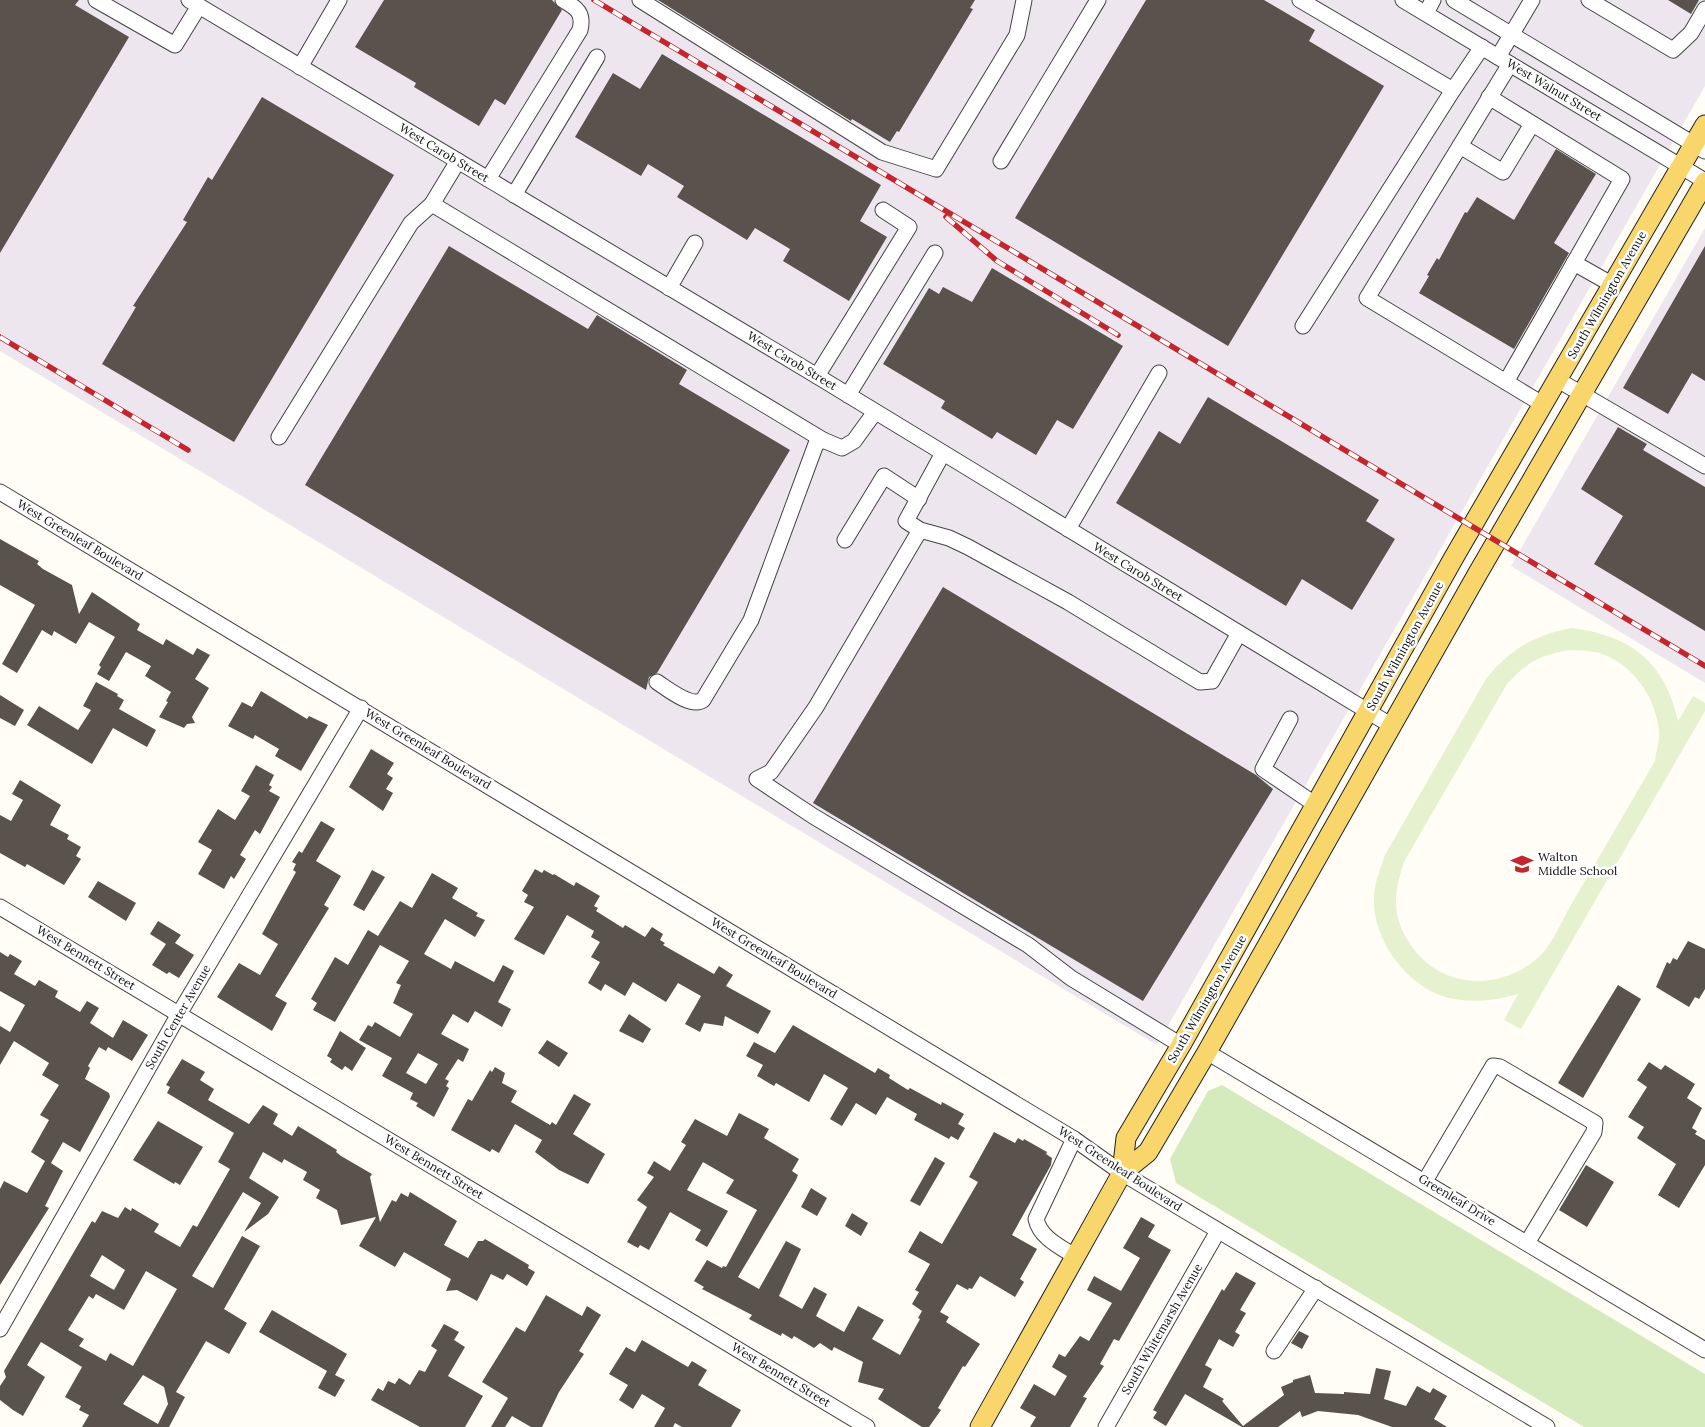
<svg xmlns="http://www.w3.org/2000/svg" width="1705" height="1427" font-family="Lora,serif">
<rect width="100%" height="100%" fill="#fffdf5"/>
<g fill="#eee6ef">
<polygon points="0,0 1705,0 1705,86 1157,1045 0,351"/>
<polygon points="1705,228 1705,683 1511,566"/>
</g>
<polygon fill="#d5ebbd" points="1222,1085 1705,1374 1705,1427 1584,1427 1176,1183 1170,1159 1208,1091"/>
<path fill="#e6f2cf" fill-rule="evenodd" d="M1571 628C1631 635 1665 662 1678 721L1693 696 1705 703V711L1521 1029 1504 1020 1518 994C1496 1000 1477 1003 1454 999 1412 992 1375 945 1374 903 1373 886 1380 870 1385 855L1486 679C1509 650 1535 635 1571 628ZM1568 650C1576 651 1586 650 1595 652 1630 660 1656 696 1659 731 1660 740 1656 752 1655 761 1627 809 1600 856 1572 903 1564 917 1552 944 1541 955 1505 989 1449 991 1416 952 1391 921 1392 895 1405 860L1507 684C1527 662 1539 656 1568 650Z"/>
<g fill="#5a524d" fill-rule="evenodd">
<polygon points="0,0 79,0 75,5 129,37 0,253"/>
<polygon points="384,0 552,0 562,10 505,105 495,99 479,126 414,87 416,83 355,47"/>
<polygon points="658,0 975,0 970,8 973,9 899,132 897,131 890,142 852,119 851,121"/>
<polygon points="1146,0 1264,0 1315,30 1309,41 1384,86 1228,346 1015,218"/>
<polygon points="1668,0 1699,0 1691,14"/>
<polygon points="662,54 881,185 860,221 887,237 849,301 783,261 790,249 755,228 747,240 677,197 684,186 648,164 641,176 575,137 613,73 640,89"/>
<polygon points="262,97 394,175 234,442 102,364 136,307 133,306 187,222 183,220 208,177 212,180"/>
<polygon points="1556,149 1596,174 1554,243 1569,253 1514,349 1419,293 1429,276 1427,275 1437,258 1439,260 1465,212 1467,213 1477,197 1514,220"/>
<polygon points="449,246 588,329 597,315 687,370 679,384 790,450 657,673 649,677 646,690 305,485"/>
<polygon points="1705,246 1705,381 1692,373 1668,414 1623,388"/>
<polygon points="992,268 1123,346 1073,429 1057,420 1036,455 997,432 992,439 941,408 945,401 883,364 929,288 939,294 943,287 972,302"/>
<polygon points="1208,397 1379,500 1366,521 1395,539 1352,610 1302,579 1286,606 1116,503 1159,431 1180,444"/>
<polygon points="1618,427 1647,444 1643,450 1705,487 1705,631 1594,564 1623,516 1581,489"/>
<polygon points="0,539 39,561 37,564 43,569 72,585 79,614 92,592 140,624 137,630 163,645 166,639 193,655 197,648 210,655 195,679 209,688 192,717 195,723 187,724 184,728 159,717 168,702 166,701 171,692 145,676 151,666 126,652 109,681 97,674 101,667 99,665 115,637 89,622 76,644 54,631 52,636 42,630 17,673 2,664 35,605 0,585"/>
<polygon points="943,587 1256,775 1273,789 1143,1001 813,803"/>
<polygon points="96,682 118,694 117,696 124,700 119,709 156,730 147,747 113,728 92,764 27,725 39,706 78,730 91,710 83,706"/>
<polygon points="261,691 307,719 309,716 328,725 301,771 275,756 279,749 255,735 253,739 228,726 242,702 252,707"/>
<polygon points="0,695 24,710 15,726 0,718"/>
<polygon points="371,749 394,763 387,774 393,778 386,789 393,793 383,811 349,787"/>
<polygon points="256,765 274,775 269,785 272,787 269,791 280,797 260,834 255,830 240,855 246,859 234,879 231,876 224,889 198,874 212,850 198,842 218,809 235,820 250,796 241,791"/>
<polygon points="20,780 61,805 50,825 69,835 67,839 81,847 76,856 81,859 64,885 27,864 25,867 0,853 0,815 11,821 23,800 12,794"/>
<polygon points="321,821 335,829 316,861 341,876 324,905 329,908 275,996 287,1003 272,1031 217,997 239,963 260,975 278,944 262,934 296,872 293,870 296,864 292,862 299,851 302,853"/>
<polygon points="535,869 542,873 544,870 553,875 554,874 574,886 576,882 600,896 594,906 598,908 596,911 623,928 625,925 645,937 652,927 663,934 660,940 665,943 663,945 714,974 719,966 733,975 726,986 771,1011 758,1034 725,1016 723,1026 704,1023 700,1032 685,1024 701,996 678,983 666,1002 633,982 625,996 605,984 601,991 588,983 600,962 591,957 600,942 591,937 594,931 567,915 544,955 514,939 534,907 524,902 528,895 522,891"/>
<polygon points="372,870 385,877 364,911 353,905"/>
<path d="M432 873 458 888 452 898 478 913 476 916 485 920 475 937 445 919 424 954 451 969 455 961 494 982 503 965 514 971 498 1002 511 1009 502 1027 475 1011 468 1023 453 1014 441 1034 469 1049 463 1062 458 1059 445 1079 449 1081 446 1086 449 1088 434 1117 416 1106 418 1103 410 1099 413 1093 382 1076 392 1058 359 1040 368 1025 372 1027 375 1022 400 1037 413 1014 393 1003 401 985 396 983 409 961 380 945 335 1022 313 1010 317 1003 311 999 335 957 348 965 368 930 378 936 400 901 412 908ZM418 1053 438 1064 426 1084 406 1073Z"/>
<polygon points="98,881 136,903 126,921 88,897"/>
<polygon points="158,921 181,935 175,943 194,955 179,978 169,972 167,974 152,965 166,944 150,934"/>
<polygon points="1688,941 1705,949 1705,989 1699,999 1695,997 1689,1007 1656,987 1667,962 1670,964 1673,958 1677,960"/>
<polygon points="0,952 8,957 10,954 22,961 14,974 35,986 39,980 58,991 55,997 80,1012 87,1001 99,1008 90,1023 113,1038 123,1020 148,1035 132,1061 108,1047 106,1051 99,1047 88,1066 90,1068 85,1079 109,1093 110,1097 80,1152 63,1142 51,1163 63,1171 45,1206 49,1208 0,1285 0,1189 4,1181 27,1193 45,1161 31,1152 49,1120 40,1115 59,1085 42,1075 49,1063 14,1041 0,1065 0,1026 10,1032 25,1005 0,991"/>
<polygon points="1618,985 1641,999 1583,1098 1558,1083"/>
<polygon points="629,1014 651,1029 643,1043 619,1031"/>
<polygon points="793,1025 875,1073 878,1068 890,1075 889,1078 908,1090 910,1088 941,1105 942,1102 964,1114 958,1124 965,1128 958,1140 951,1136 949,1139 914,1120 917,1114 887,1097 876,1115 856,1103 842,1126 830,1119 848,1088 824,1074 809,1102 776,1083 774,1086 757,1076 763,1065 746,1056 754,1042 775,1053"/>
<polygon points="340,1031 366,1048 352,1071 345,1066 342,1070 330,1062 332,1059 327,1056"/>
<polygon points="547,1040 568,1053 559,1067 538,1053"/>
<path d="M182 1059 205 1072 200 1080 214 1089 208 1100 249 1124 263 1105 278 1114 273 1124 292 1136 298 1126 337 1150 336 1152 341 1156 372 1174 370 1177 380 1222 392 1200 396 1202 401 1193 408 1197 410 1192 457 1221 444 1245 468 1258 478 1241H483L485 1239 529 1265 528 1268 535 1272 527 1286 507 1274 503 1280 491 1274 477 1301 457 1290 446 1291 451 1279 404 1252 395 1267 359 1246 376 1217 341 1225 337 1210 316 1198 320 1190 303 1180 307 1172 284 1159 282 1163 263 1152 249 1178 279 1197 268 1214 244 1232 261 1203 243 1192 192 1276 213 1288 242 1236 260 1246 224 1309 247 1323 229 1354 206 1341 176 1392 185 1397 169 1427H82L89 1415 79 1410 81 1406 65 1397 82 1367 41 1342 27 1365 45 1377 23 1416 13 1410 0 1400V1386L6 1377 4 1371 92 1221 95 1223 102 1211 118 1218 125 1207 131 1211 132 1208 159 1224 154 1232 180 1247 193 1225 197 1227 230 1169 218 1162 234 1133 167 1093 170 1087 166 1085ZM102 1255 125 1270 114 1290 90 1276ZM146 1271 177 1289 133 1366 110 1353 106 1361 79 1346 84 1339 68 1330 89 1296 93 1299 96 1294 124 1310ZM143 1375 164 1387 168 1404 158 1424 123 1404Z"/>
<polygon points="1649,1062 1661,1070 1665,1065 1695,1084 1687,1098 1702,1108 1692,1128 1697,1131 1695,1134 1705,1140 1705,1165 1679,1208 1658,1195 1676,1164 1637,1138 1644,1127 1628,1117 1647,1087 1637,1080"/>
<polygon points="495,1067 505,1073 502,1083 517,1091 511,1102 550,1125 552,1122 556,1125 574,1094 591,1104 573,1134 605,1154 588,1184 559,1170 535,1152 542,1140 515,1124 499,1153 492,1149 490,1152 451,1130 468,1099 472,1101 490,1070 492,1072"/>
<polygon points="739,1113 769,1129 764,1138 799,1159 792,1171 798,1175 796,1180 738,1277 759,1289 786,1241 801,1249 779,1296 802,1309 814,1287 827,1294 816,1316 844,1332 858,1306 884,1320 872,1339 900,1355 920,1319 918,1318 922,1311 912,1304 919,1292 915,1290 930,1264 908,1252 920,1231 942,1244 978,1182 969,1177 994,1132 1015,1143 1018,1138 1023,1141 1024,1139 1047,1152 1046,1154 1052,1158 1051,1165 1012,1235 1037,1249 1020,1279 1024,1282 1015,1297 980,1276 972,1289 969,1288 968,1290 957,1284 940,1312 949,1317 946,1322 980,1344 965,1367 963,1366 938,1408 941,1410 929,1427 922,1427 878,1399 884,1389 858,1382 863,1362 834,1347 832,1351 820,1343 814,1348 794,1336 792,1339 782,1333 781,1336 749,1319 752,1315 702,1289 704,1287 694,1281 707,1260 722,1268 723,1266 726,1267 757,1210 726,1193 734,1180 703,1162 687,1190 728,1211 707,1247 695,1240 701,1230 670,1212 649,1250 640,1245 638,1248 627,1242 647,1207 637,1200 654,1177 647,1173 654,1161 670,1171 686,1145 681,1142 695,1119 727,1136"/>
<polygon points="158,1121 203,1147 180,1185 175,1182 174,1184 133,1160"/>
<polygon points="935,1157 945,1163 920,1206 910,1201"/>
<polygon points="1586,1165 1614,1182 1587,1227 1559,1210"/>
<polygon points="811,1188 827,1198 817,1216 801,1207"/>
<polygon points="852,1213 868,1223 861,1236 845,1226"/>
<polygon points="1141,1217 1155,1225 1148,1237 1171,1250 1119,1341 1114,1339 1100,1364 1104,1366 1083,1397 1087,1398 1070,1427 1030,1427 1036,1417 1020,1408 1034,1384 1055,1396 1067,1376 1052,1367 1059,1354 1065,1357 1080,1336 1089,1341 1112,1303 1087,1290 1094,1276 1121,1291 1140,1258 1123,1248"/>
<polygon points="1236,1272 1256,1283 1240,1310 1246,1313 1235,1332 1240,1335 1233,1347 1219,1339 1205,1365 1212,1369 1203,1387 1224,1399 1222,1401 1243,1426 1284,1395 1281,1387 1293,1382 1293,1380 1310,1375 1315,1393 1344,1394 1344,1392 1370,1394 1376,1368 1391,1371 1384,1399 1406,1406 1417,1386 1430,1393 1433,1388 1447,1396 1434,1419 1447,1427 1392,1427 1358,1415 1318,1411 1302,1417 1300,1411 1278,1427 1242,1427 1185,1394 1166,1426 1153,1418 1157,1412 1153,1410 1170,1380 1222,1289 1224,1291"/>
<polygon points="546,1295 582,1316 587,1306 601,1315 579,1351 584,1354 559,1392 542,1427 531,1427 512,1416 505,1427 491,1427 508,1398 482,1382 516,1327 525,1332"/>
<polygon points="272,1310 347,1354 335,1375 345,1380 335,1397 318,1388 327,1371 259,1332"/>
<polygon points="444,1324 459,1332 454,1340 465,1347 448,1376 483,1396 465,1427 420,1427 371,1400 378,1388 383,1391 388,1381 395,1384 399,1378 410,1385 419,1370 425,1372 437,1350 431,1346"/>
<polygon points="1299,1331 1309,1336 1302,1349 1291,1343"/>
<polygon points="642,1340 688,1367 692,1361 707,1370 698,1385 741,1410 731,1427 682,1427 675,1423 673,1427 654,1427 665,1408 642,1394 633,1409 619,1400 628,1385 609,1374 626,1347 635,1352"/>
</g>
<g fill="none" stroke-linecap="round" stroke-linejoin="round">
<g stroke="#444" stroke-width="17">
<g id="minor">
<polyline points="96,0 175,45 199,6"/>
<polyline points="189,0 817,376 1392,726"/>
<polyline points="640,0 882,152 936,169 1017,35 1024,0"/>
<polyline points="1300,0 1453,90 1482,47"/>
<polyline points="1403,0 1705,181"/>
<polyline points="1454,0 1705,151"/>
<polyline points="1589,0 1673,50 1691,33 1705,9"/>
<polyline points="1426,13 1433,0"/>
<polyline points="1498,57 1532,0"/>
<polyline points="1510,64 1367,298 1544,405"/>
<polyline points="300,67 339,0"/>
<polyline points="1489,97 1622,179 1506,382"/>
<polyline points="1460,146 1503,172 1532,124"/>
<polyline points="458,161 432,204 823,440"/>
<polyline points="1001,161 1098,0"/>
<path d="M488 179 580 30C584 13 577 8 563 0"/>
<polyline points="514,195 597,57"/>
<polyline points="1574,263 1613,285"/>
<polyline points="669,288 695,243"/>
<polyline points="1303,326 1453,90"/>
<polyline points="817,376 909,227 883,210"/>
<polyline points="1558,380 1705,466"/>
<polyline points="848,395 935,253"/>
<polyline points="279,437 411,223 432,204"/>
<polyline points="943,453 906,521 920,530 949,538 968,547 1068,602 1200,682 1212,681 1239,633"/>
<polyline points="0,492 1074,1139 1122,1173 1547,1427"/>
<polyline points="1068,529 1159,373"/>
<polyline points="920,530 816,707 771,772 757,779 813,816 1028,945 1071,978 1181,1045"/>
<polyline points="845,540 884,476 919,499"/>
<path d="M657 682C668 689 691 708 703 700L751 620 816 444 823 440 842 448 854 441 875 412"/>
<polyline points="1290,719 1263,769 1316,805"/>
<polyline points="0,907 867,1427"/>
<polyline points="1207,1052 1705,1350"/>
<path d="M1074 1139 1036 1219C1040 1238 1061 1247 1076 1257"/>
<polyline points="1425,1181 1493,1066 1500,1067 1595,1123 1594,1132 1527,1243"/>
<polyline points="0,1329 179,1014 361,708"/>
<polyline points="1274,1351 1316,1288"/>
<polyline points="1106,1427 1218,1231"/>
</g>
</g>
<g stroke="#222" stroke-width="21">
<g id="major">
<polyline points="1122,1173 1126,1138 1181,1045 1453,559 1705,125"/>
<polyline points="980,1427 1122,1173 1148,1152 1207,1052 1478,573 1705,182"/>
</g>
</g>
<use href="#minor" stroke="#fff" stroke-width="15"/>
<use href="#major" stroke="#f9d66b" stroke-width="19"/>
<g stroke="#c4262e" stroke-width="5.5">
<g id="rail">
<polyline points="594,0 1705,666"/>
<polyline points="946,217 997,261 1118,335"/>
<polyline points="0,337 188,450"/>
</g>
</g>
<use href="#rail" stroke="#fff" stroke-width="4" stroke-dasharray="11" stroke-linecap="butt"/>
</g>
<defs>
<g id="school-bare" transform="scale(1.725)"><path d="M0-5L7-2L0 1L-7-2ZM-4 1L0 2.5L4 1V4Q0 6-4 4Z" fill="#c4262e" stroke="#fff" stroke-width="2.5" paint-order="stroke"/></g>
</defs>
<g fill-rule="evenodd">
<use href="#school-bare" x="1522" y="864"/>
</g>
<g text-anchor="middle" stroke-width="5" stroke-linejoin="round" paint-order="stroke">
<g font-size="12" fill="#111" stroke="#fff">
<text transform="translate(1554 90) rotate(31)" y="4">West Walnut Street</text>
<text transform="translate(444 153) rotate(31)" y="4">West Carob Street</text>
<text transform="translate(1607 295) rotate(-60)" y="4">South Wilmington Avenue</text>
<text transform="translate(792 361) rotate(31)" y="4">West Carob Street</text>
<text transform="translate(80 540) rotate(31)" y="4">West Greenleaf Boulevard</text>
<text transform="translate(1138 572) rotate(31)" y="4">West Carob Street</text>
<text transform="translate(1405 646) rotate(-61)" y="4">South Wilmington Avenue</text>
<text transform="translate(428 749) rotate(31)" y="4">West Greenleaf Boulevard</text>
<text transform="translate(86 958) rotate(31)" y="4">West Bennett Street</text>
<text transform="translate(774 958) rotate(31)" y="4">West Greenleaf Boulevard</text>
<text transform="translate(1207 999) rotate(-60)" y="4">South Wilmington Avenue</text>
<text transform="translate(178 1017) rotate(-60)" y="4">South Center Avenue</text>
<text transform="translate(434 1167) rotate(31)" y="4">West Bennett Street</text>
<text transform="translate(1120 1169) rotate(33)" y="4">West Greenleaf Boulevard</text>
<text transform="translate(1457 1200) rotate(31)" y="4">Greenleaf Drive</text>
<text transform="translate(1162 1329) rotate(-60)" y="4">South Whitemarsh Avenue</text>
<text transform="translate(781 1375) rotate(31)" y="4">West Bennett Street</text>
</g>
<g font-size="12" fill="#111" stroke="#fff" text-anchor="start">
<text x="1538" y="861">Walton<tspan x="1538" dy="14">Middle School</tspan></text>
</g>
</g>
</svg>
